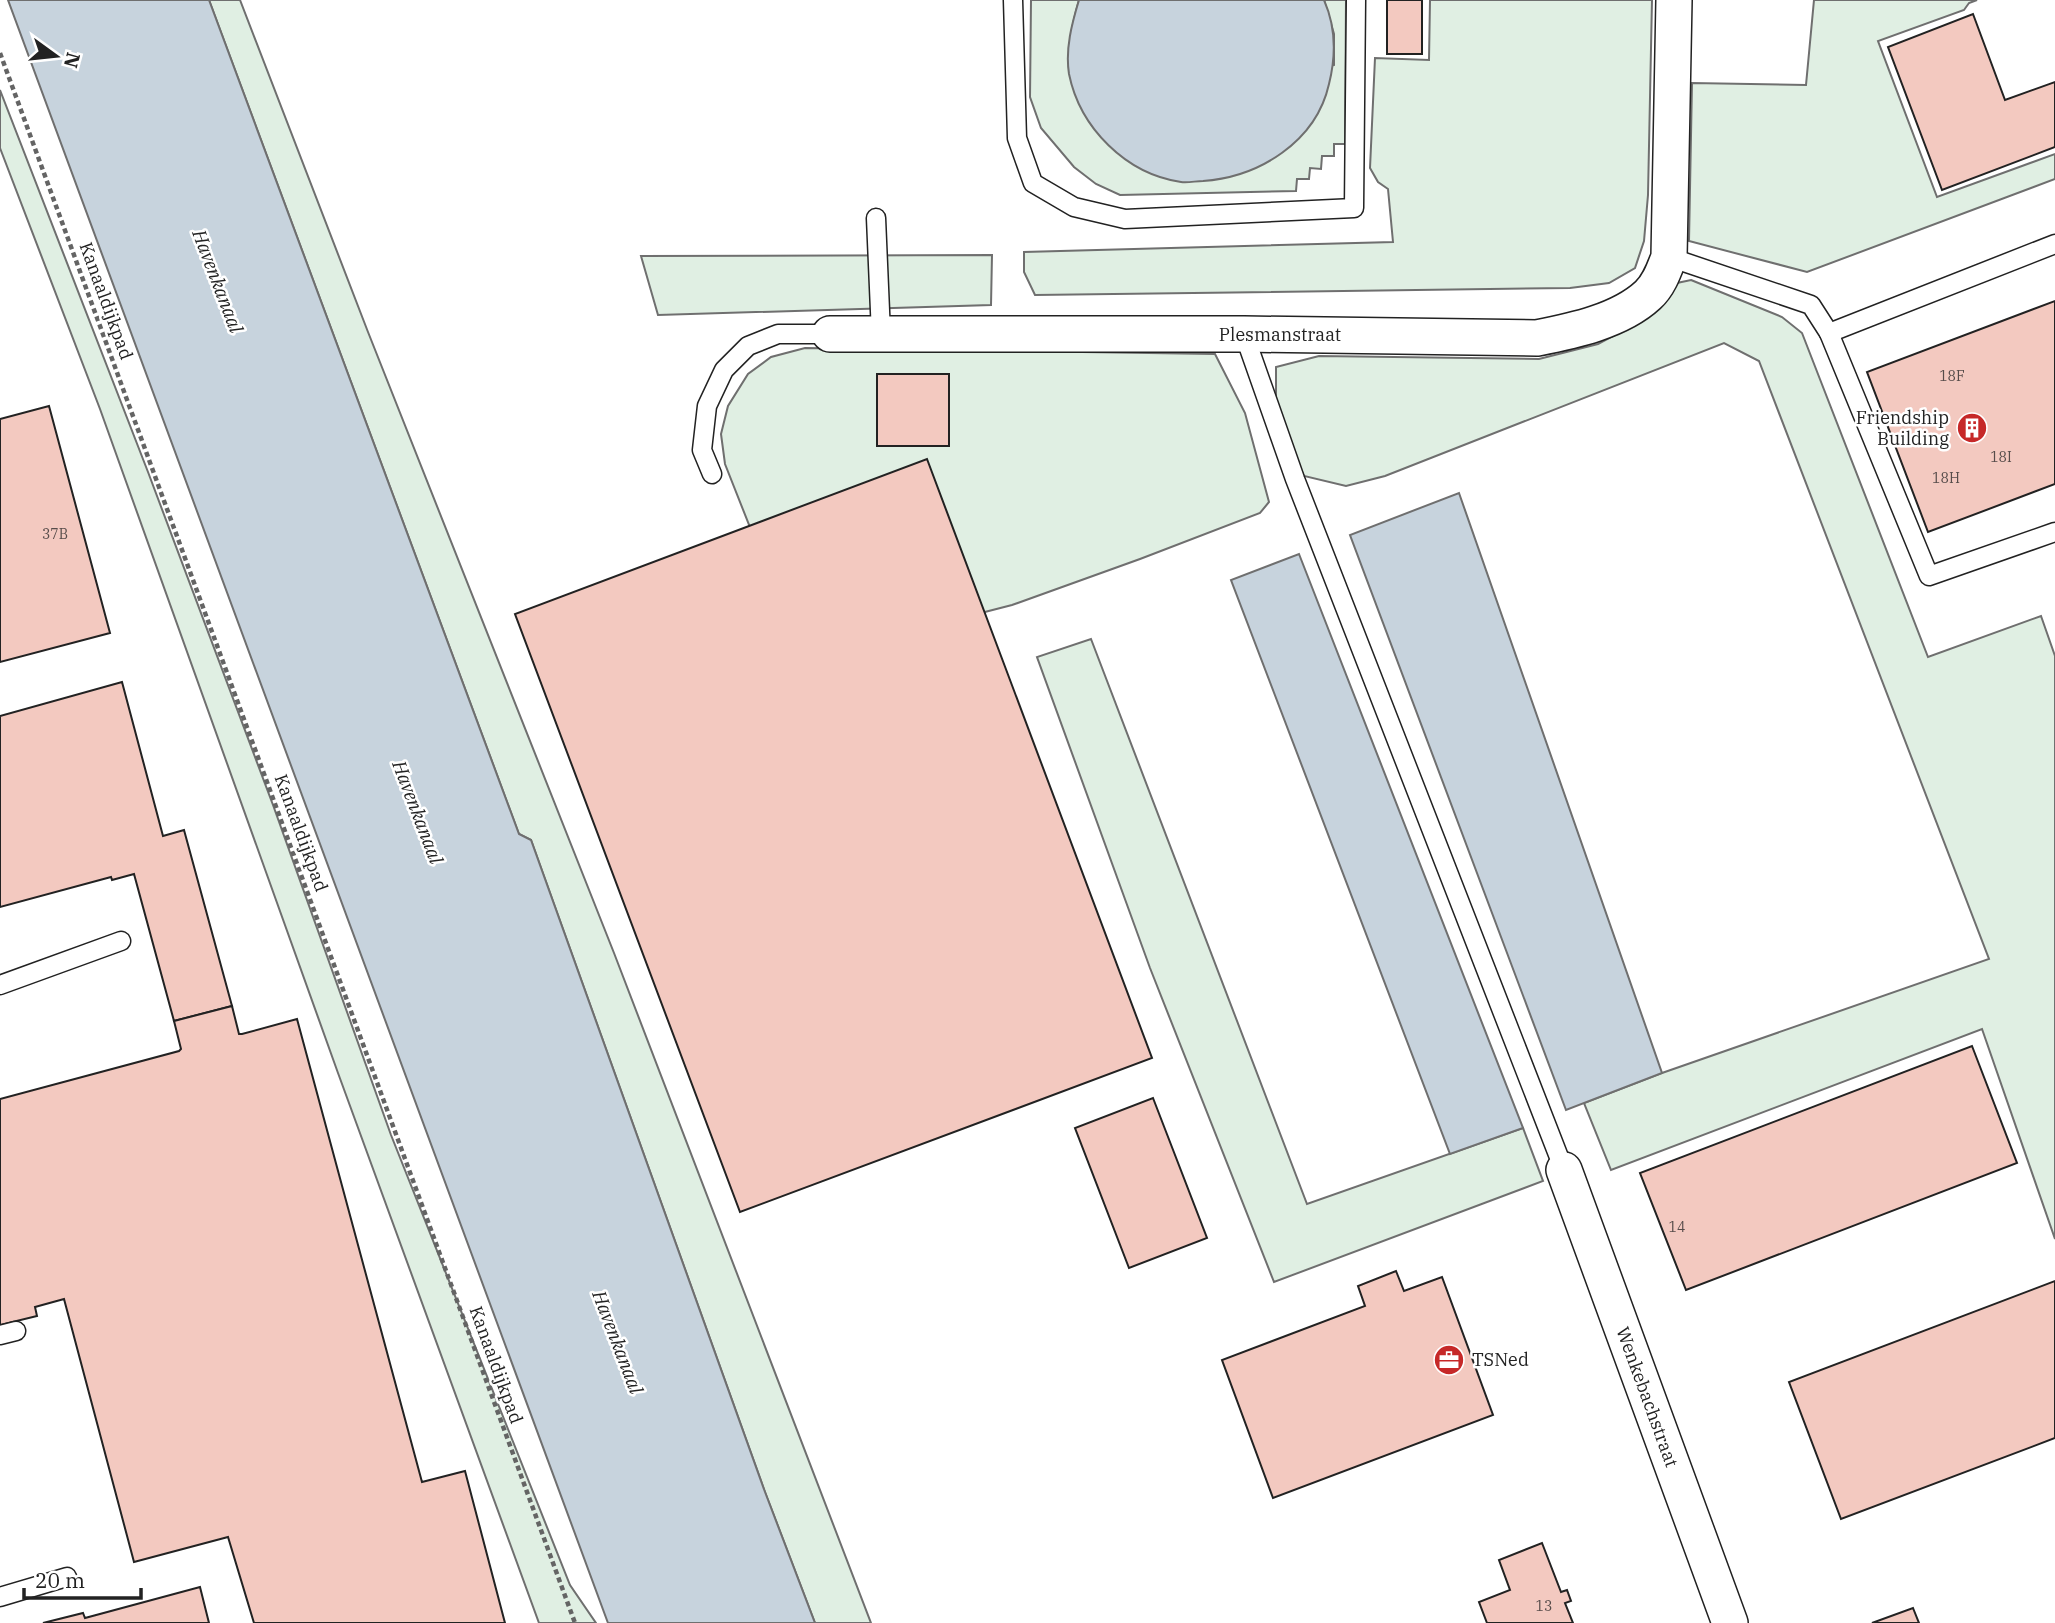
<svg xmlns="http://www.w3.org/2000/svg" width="2055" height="1623" font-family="'IBM Plex Serif',serif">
<rect width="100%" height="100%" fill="#fff"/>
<g fill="#e0efe3" stroke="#6f6f6f" stroke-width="2">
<polygon points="209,0 240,0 368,332 614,953 871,1623 815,1623 765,1492 531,840 519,834"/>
<path d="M1031 0H1079C1064 52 1063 81 1093 127L1334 65V34L1324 0H1346L1345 144H1334V156H1322L1321 169 1310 168 1309 179H1297L1296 191 1120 195 1096 184 1074 167 1041 128 1030 97Z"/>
<polygon points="1430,0 1652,0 1648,195 1644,241 1635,268 1609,283 1570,288 1035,295 1024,272 1024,252 1393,242 1388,189 1378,182 1370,168 1375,58 1429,60"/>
<polygon points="1814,0 1977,0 1969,3 1964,10 1878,41 1937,197 2055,154 2055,179 1807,272 1689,241 1692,83 1806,85"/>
<polygon points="0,90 148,472 273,805 391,1135 570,1585 596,1623 539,1623 338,1073 100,409 0,148"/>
<polygon points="992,255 991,305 658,315 641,256"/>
<polygon points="1691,280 1782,317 1802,333 1928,657 2041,616 2055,656 2055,1239 1982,1029 1611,1170 1584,1103 1662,1073 1989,959 1759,361 1724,343 1385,476 1346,486 1304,476 1294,458 1276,400 1276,367 1319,356 1539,359 1598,344 1630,327 1677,283"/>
<polygon points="805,348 1215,354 1245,413 1269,502 1260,513 1140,559 1012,605 802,659 725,464 721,434 728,406 748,374 771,357"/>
<polygon points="1091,639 1307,1204 1523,1128 1543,1181 1274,1282 1150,968 1037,657"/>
</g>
<g fill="#c7d3dd" stroke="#6f6f6f" stroke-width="2">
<polygon points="8,0 209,0 519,834 531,840 765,1492 815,1623 608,1623"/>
<path d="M1079 0H1324C1336 27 1336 56 1329 84 1316 142 1259 177 1203 181 1196 181 1188 183 1181 182 1126 174 1080 128 1069 74 1065 49 1072 23 1079 0Z"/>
<polygon points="1459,493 1662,1073 1566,1110 1350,535"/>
<polygon points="1299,554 1523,1128 1450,1154 1231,580"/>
</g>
<g fill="#f3c9c0" stroke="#222" stroke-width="2">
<rect x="1387" y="0" width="35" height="54"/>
<polygon points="1973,14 2005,100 2055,82 2055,147 1942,190 1888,47"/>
<polygon points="2055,301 2055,484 1928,532 1867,372"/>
<rect x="877" y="374" width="72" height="72"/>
<polygon points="49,406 110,633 0,662 0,419"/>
<polygon points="927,459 1152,1058 740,1212 515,614"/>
<polygon points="122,682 163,836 184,830 232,1006 174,1021 134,874 112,880 111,877 0,907 0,716"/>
<polygon points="232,1006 239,1034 242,1034 297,1019 422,1482 465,1471 505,1623 254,1623 228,1537 134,1562 64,1299 35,1307 37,1316 0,1325 0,1099 179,1051 181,1049 174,1021"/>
<polygon points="1972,1046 2017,1163 1686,1290 1640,1173"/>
<polygon points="1153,1098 1207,1238 1129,1268 1075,1128"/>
<polygon points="1396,1271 1404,1291 1442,1277 1493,1415 1273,1498 1222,1360 1365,1306 1358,1286"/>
<polygon points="2055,1281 2055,1438 1841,1519 1789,1382"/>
<polygon points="1542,1543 1561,1592 1567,1590 1571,1601 1565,1603 1573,1623 1487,1623 1479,1602 1510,1590 1499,1560"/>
<polygon points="200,1587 209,1623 43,1623 83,1613 85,1618"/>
<polygon points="1913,1608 1919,1623 1872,1623"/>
</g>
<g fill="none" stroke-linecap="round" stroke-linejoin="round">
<g stroke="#222" stroke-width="21">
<g id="lane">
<polyline points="1013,0 1017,138 1033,183 1074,207 1125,219 1354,208 1356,0"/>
<polyline points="876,218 881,334"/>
<polyline points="2055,244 1829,333 1929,576 2055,532"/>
<polyline points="1669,257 1811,305 1829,333"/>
<polyline points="1244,334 1295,479 1564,1170"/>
<polyline points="712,474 702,450 707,406 724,370 748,346 778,334 830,334"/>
<polyline points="0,985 121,941"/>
<polyline points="0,1335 16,1331"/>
<polyline points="0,1597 67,1577"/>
</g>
</g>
<g stroke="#222" stroke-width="38">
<g id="street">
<path d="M830 334H1244L1537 338C1573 331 1620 321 1648 295 1659 285 1664 270 1669 257L1674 0"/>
<polyline points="1564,1170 1730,1623"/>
</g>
</g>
<polyline stroke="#646464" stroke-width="4.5" stroke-dasharray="5 3.5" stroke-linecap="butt" points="0,53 575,1623"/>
<use href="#lane" stroke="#fff" stroke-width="18"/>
<use href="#street" stroke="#fff" stroke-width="35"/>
</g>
<defs>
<g id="building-disc" transform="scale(1.575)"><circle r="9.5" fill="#c62828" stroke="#fff"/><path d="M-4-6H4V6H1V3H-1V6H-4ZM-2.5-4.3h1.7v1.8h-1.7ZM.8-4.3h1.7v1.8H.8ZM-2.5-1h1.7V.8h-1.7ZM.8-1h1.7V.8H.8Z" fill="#fff"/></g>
<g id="office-disc" transform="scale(1.575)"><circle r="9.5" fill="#c62828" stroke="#fff"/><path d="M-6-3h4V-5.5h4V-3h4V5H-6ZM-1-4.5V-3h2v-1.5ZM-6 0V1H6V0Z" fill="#fff"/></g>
</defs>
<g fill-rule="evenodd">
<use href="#building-disc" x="1972" y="428"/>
<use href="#office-disc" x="1449" y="1360"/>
</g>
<g text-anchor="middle" stroke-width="5" stroke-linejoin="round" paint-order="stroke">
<g font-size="14" fill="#564c4a">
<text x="1952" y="381">18F</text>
<text x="2001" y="462">18I</text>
<text x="1946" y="483">18H</text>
<text x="55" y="539">37B</text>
<text x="1677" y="1232">14</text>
<text x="1544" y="1611">13</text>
</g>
<g font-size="18" fill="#222" stroke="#fff">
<text transform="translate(106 301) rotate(70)" y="6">Kanaaldijkpad</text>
<text x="1280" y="341">Plesmanstraat</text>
<text transform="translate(301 833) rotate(70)" y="6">Kanaaldijkpad</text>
<text transform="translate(496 1365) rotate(70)" y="6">Kanaaldijkpad</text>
<text transform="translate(1647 1397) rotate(70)" y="6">Wenkebachstraat</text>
</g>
<g font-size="18" fill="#222" stroke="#fff" text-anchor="end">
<text x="1949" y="424">Friendship<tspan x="1949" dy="21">Building</tspan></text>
<text x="1472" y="1366" text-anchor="start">TSNed</text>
</g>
<g font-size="19" font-style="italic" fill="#222" stroke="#fff">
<text transform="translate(218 281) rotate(69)" y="7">Havenkanaal</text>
<text transform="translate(418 812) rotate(69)" y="7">Havenkanaal</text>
<text transform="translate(618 1342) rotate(69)" y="7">Havenkanaal</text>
</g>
</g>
<g transform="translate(56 56) rotate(105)" stroke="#ffffff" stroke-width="5" paint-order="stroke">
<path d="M0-5L12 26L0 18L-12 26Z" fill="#222222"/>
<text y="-10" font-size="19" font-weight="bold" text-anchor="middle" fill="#222222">N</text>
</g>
<path d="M24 1588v10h117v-10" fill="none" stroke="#222222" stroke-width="3.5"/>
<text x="35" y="1588" font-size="21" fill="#222222" stroke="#ffffff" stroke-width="5" paint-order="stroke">20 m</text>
</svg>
